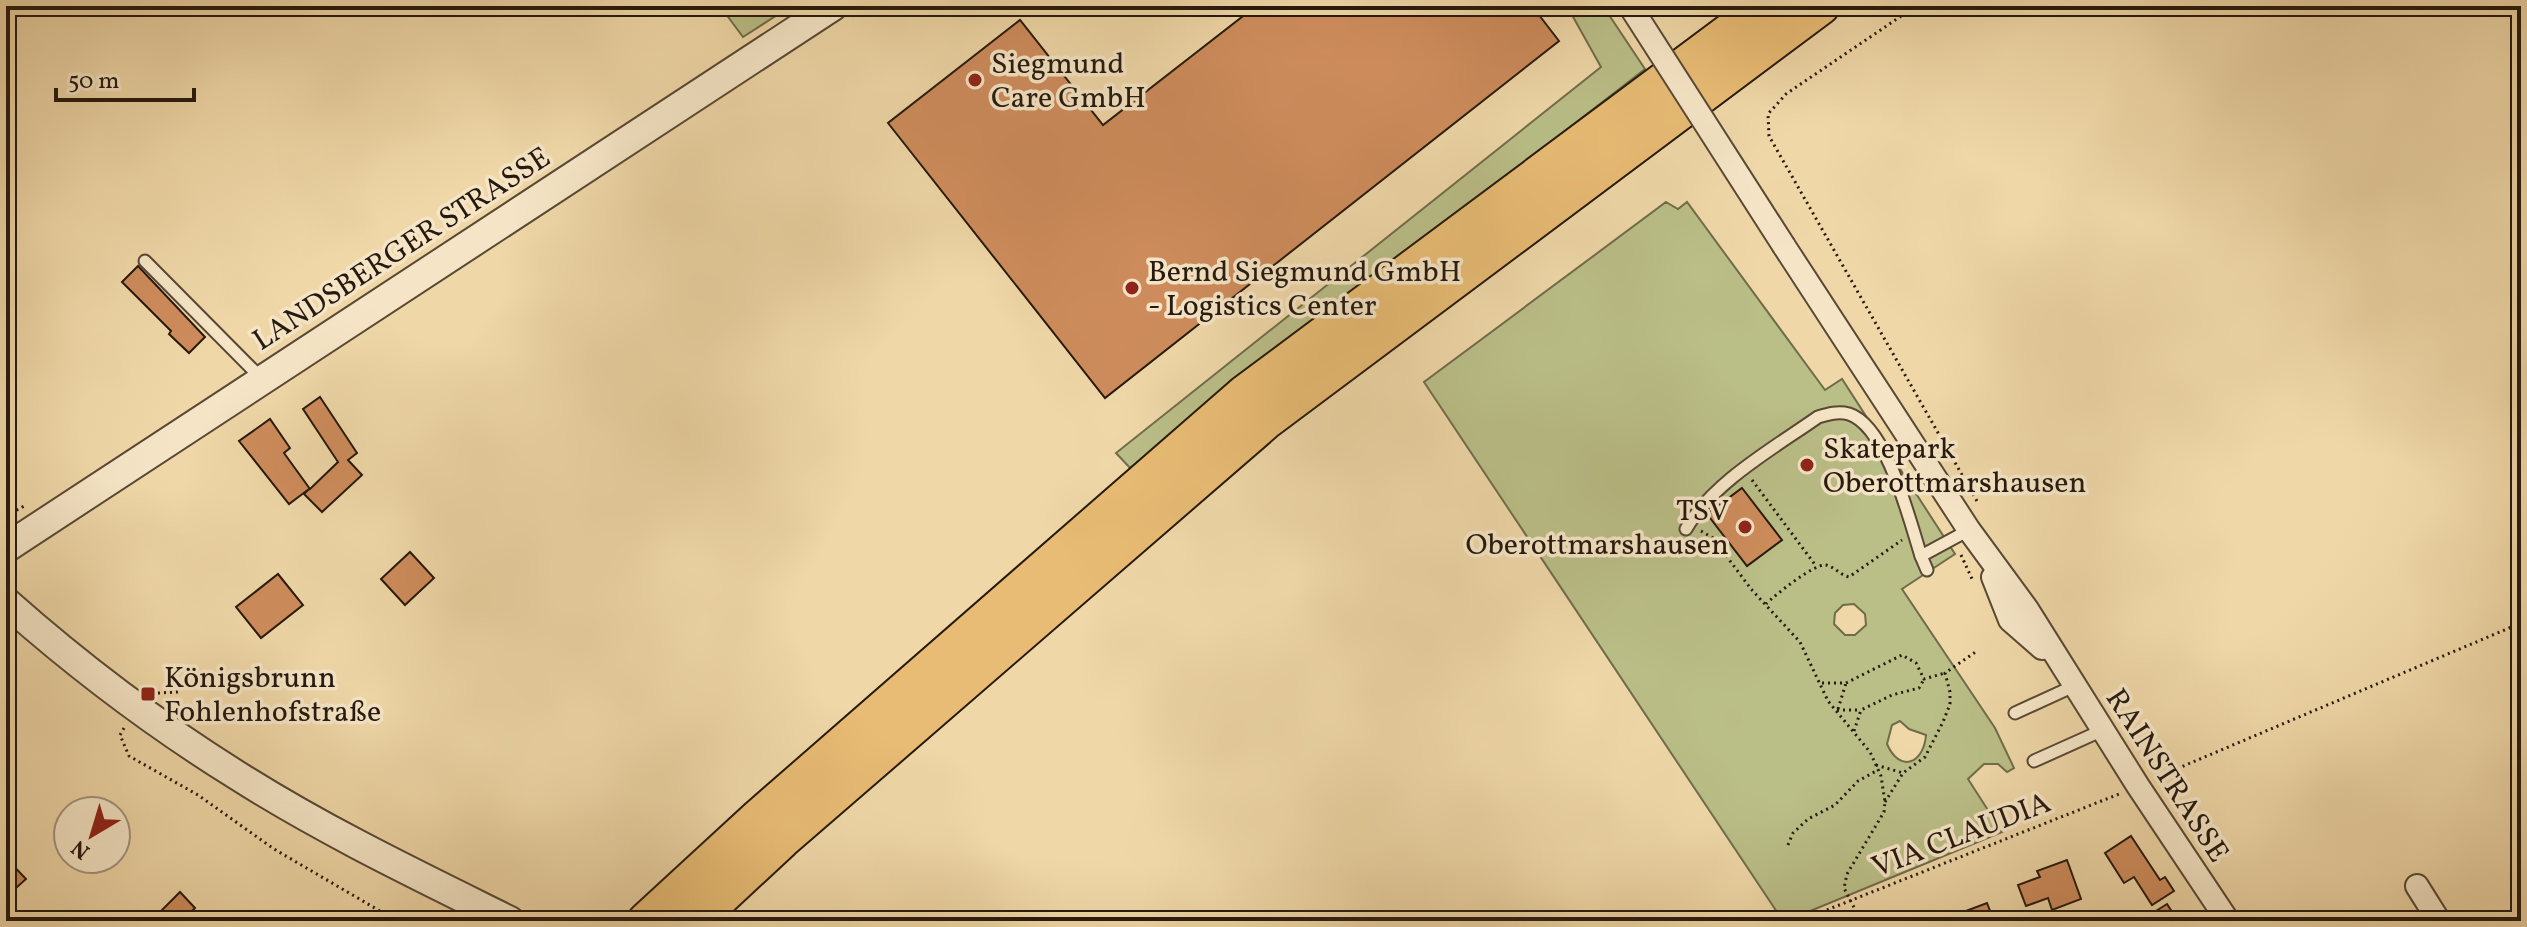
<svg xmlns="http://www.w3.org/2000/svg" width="2527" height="927" font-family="Vollkorn,serif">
<rect width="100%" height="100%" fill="#efd7a7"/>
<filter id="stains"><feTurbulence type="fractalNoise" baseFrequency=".0025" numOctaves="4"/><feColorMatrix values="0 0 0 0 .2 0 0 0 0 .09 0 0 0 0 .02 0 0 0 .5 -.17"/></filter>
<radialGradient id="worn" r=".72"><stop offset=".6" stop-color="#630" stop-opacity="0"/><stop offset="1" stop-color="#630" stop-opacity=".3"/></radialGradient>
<g fill="#babe87" stroke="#706c4a" stroke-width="2" fill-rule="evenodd">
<polygon points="720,6 791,6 743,37"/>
<polygon points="1567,6 1603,6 1645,69 1130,468 1116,453 1601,67"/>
<path d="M1666 202 1678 209 1687 202 1825 390 1842 379 1955 554 1902 589 1995 728 2014 768 2007 772 1998 764H1984L1968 779 2002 832 1786 921H1783L1424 382ZM1854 604 1865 614 1866 625 1855 635H1845L1834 624 1835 613 1843 605ZM1900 721 1909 729 1926 735C1924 763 1900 774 1887 744L1892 725Z"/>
</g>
<g fill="#ce8c5c" stroke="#26190e" stroke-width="2">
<polygon points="1256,6 1532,6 1559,41 1105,398 888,123 1020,20 1103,125"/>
<polygon points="138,266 205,337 189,353 169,334 171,331 122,282"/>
<polygon points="320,397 357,453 348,460 362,475 322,512 304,494 309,489 289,504 239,441 270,419 290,448 284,453 310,489 338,462 303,409"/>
<polygon points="1742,488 1782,540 1747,566 1707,514"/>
<polygon points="410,552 434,578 405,605 381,579"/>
<polygon points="278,574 303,605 261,638 236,607"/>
<polygon points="2131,836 2160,880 2165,877 2174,891 2152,905 2134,877 2124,883 2105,853"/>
<polygon points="6,858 26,879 6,897"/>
<polygon points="2067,860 2081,899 2052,910 2048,898 2026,906 2018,885 2040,877 2037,871"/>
<polygon points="180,892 195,908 182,921 173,921 162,910"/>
<polygon points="1987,903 1994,921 1943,921 1942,920"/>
<polygon points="2167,904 2178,921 2140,921"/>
</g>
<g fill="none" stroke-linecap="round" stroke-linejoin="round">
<g stroke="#584834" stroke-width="15">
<g id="service">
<polyline points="145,261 262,379"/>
<path d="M1686 529C1713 482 1774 448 1818 417 1828 414 1838 411 1849 414 1887 426 1910 522 1921 556L1969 530"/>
<polyline points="1921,556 1927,570"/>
<polyline points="2015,713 2074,686"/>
<polyline points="2034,761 2103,730"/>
</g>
</g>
<g stroke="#584834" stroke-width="26">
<g id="minor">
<polyline points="1784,246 1969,530 2027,609 2138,786 2228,921"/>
<polyline points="1993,577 2010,620 2042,648"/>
<polyline points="2417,886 2439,921"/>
</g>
</g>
<g stroke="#584834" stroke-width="32">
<g id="tertiary">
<polyline points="6,548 833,6"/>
<path d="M6 602C77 665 155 724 235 774 323 830 417 875 510 921"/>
</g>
</g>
<g stroke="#26190e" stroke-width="40">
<g id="trunk">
<polyline points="646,921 759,817 1244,394 1764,6"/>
<polyline points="695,921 782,840 1267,420 1821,6"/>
</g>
</g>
<g stroke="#26190e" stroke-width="3" stroke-dasharray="2 4" stroke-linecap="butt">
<polyline points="1916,6 1786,94 1768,114 1769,136 1978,503"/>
<polyline points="853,16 869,6"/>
<polyline points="1752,480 1816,566"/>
<polyline points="6,516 26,505"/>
<polyline points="1701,531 1713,538 1751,589 1800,642 1828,701 1870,752 1881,776 1885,802 1884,812 1847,874 1844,888 1861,921"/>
<polyline points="1961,555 1973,581"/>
<path d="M1766 604C1775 595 1815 563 1826 565 1835 567 1840 575 1849 577L1902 540"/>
<polyline points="1822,683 1846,683 1902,655 1916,663 1924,679 1945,673"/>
<polyline points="158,693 178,692"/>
<polyline points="1838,709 1846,683"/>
<polyline points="1837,710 1861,710"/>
<polyline points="124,728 120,735 129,756 198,795 274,849 397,921"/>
<polyline points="1854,731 1861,710 1892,695 1919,688 1923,681"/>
<polyline points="1876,765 1903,773"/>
<polyline points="2155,778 2521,623"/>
<polyline points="1885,802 1903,773 1925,757 1943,722 1950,704 1950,692 1945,673 1977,651"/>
<polyline points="1788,845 1793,833 1808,819 1835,805 1858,781 1878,770"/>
<polyline points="1799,921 2119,794"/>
</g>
<use href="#service" stroke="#f5e5c6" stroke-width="11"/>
<use href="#minor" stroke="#f5e5c6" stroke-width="22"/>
<use href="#tertiary" stroke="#f5e5c6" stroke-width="28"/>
<use href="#trunk" stroke="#e8bc74" stroke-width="36"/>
<g stroke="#584834" stroke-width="26" stroke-linecap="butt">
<polyline id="minor-bridge" points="1630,6 1784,246"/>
</g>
<use href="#minor-bridge" stroke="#f5e5c6" stroke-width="22"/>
</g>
<g fill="#8f2418" stroke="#f5e5c6" stroke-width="3">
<circle cx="975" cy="80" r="8"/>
<circle cx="1132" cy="288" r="8"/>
<circle cx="1807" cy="465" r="8"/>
<circle cx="1745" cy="527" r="8"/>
<rect x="140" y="686" width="16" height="16" rx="4"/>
</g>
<g text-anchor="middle" stroke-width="7" stroke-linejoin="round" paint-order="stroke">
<g font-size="30" fill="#26190e" stroke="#f5e5c6" text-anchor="start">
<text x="991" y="73">Siegmund<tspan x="991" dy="34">Care GmbH</tspan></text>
<text x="1148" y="281">Bernd Siegmund GmbH<tspan x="1148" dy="34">- Logistics Center</tspan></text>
<text x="1823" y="458">Skatepark<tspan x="1823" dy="34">Oberottmarshausen</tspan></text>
<text x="1729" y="520" text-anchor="end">TSV<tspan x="1729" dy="34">Oberottmarshausen</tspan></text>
<text x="164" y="687">Königsbrunn<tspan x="164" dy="34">Fohlenhofstraße</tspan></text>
</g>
<g font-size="30" fill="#26190e" stroke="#f5e5c6">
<text transform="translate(401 248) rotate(-33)" y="10">LANDSBERGER STRASSE</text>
<text transform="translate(2168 775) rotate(57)" y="10">RAINSTRASSE</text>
<text transform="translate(1961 834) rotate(-21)" y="10">VIA CLAUDIA</text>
</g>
</g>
<rect width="2527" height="927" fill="none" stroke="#efd7a7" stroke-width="32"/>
<rect x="8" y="8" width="2511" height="911" fill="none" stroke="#26190e" stroke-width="4"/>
<rect x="16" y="16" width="2495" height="895" fill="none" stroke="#26190e" stroke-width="2"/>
<g transform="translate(92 835) rotate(218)"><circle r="38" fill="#f5e5c6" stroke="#a2937c" stroke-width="2"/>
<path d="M0-6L14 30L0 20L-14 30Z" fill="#8f2418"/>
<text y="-12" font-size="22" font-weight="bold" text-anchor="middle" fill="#26190e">N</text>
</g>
<path d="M56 88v12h138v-12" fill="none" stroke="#26190e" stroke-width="4"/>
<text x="68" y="88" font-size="24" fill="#26190e" stroke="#f5e5c6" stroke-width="6" paint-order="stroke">50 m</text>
<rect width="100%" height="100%" filter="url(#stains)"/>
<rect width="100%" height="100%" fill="url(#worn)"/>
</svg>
